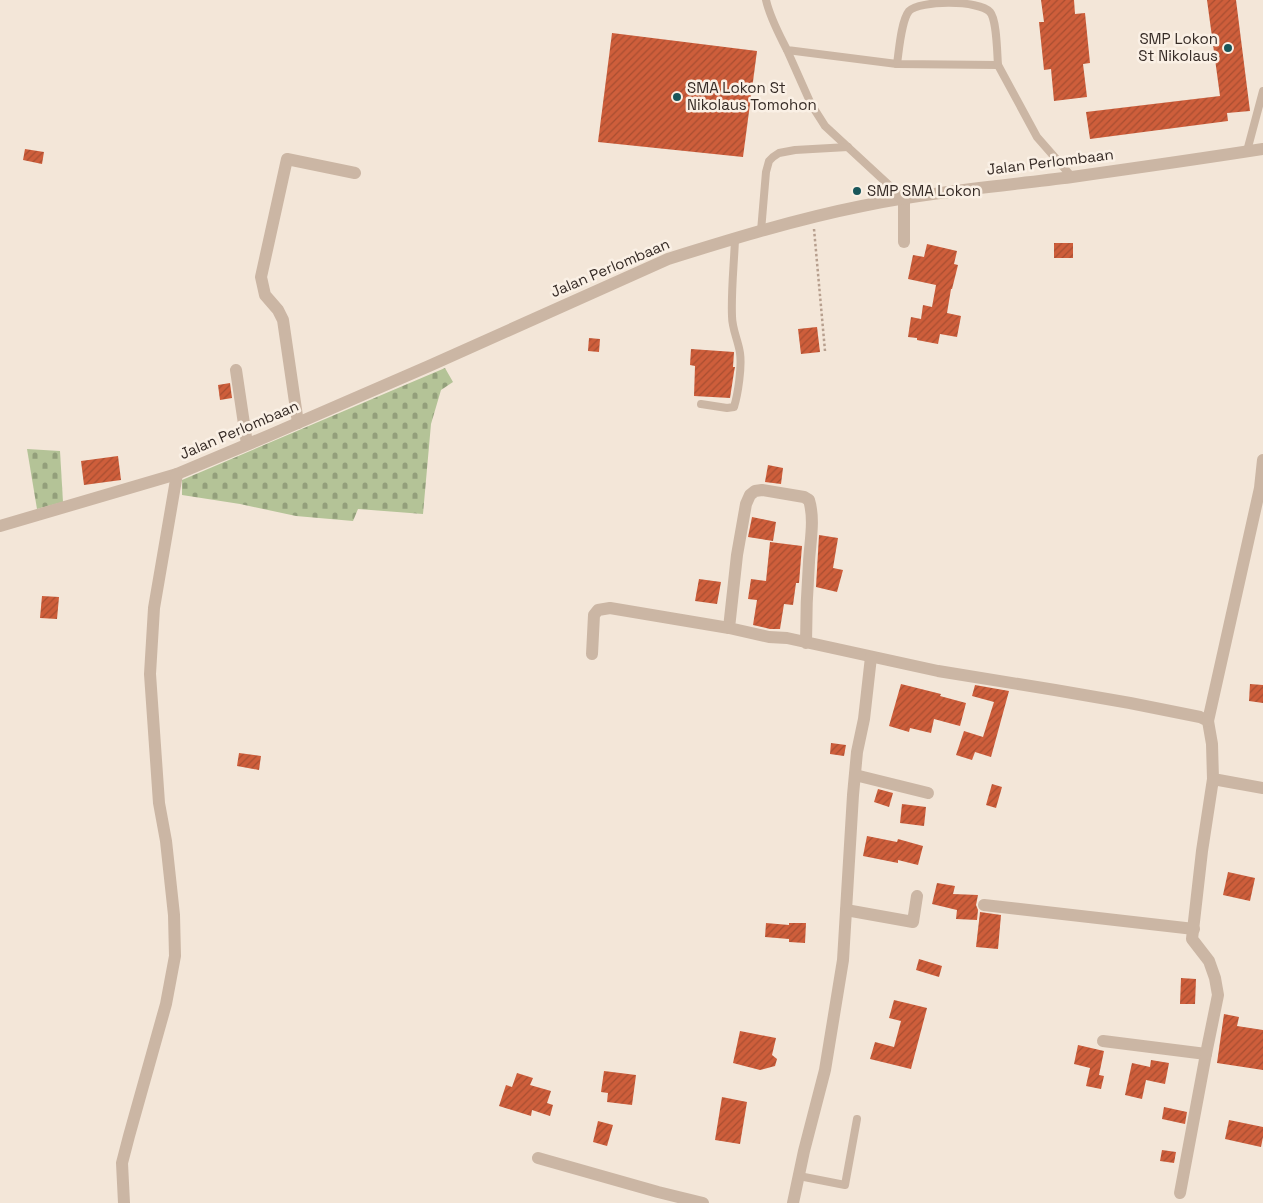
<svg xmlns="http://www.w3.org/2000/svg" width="1263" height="1203" font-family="'Space Grotesk',sans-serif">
<defs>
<pattern id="cemetery-stones" width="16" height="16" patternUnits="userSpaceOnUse" patternTransform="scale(1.25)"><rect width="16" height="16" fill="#b4c397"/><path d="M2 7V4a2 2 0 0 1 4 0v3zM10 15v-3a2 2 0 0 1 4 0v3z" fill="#939f7b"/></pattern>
<pattern id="building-hatch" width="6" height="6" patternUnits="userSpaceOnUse" patternTransform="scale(1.25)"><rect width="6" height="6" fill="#ce5e3b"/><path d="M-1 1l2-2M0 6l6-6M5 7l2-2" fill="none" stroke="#a84e31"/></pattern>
</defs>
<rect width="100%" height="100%" fill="#f3e6d8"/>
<g fill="url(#cemetery-stones)">
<polygon points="445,368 453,382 441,390 431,424 423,514 358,509 353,521 296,516 240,504 182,495 182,480"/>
<polygon points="27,449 60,451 63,502 37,509"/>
</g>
<g fill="url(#building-hatch)">
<polygon points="1041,0 1074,0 1075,14 1085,13 1090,63 1083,64 1087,97 1054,101 1051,69 1044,70 1039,22 1044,22"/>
<polygon points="1207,0 1236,0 1250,111 1227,113 1228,121 1090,139 1086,112 1220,96"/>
<polygon points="612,33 757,51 743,157 598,142"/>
<polygon points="25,149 44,152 42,164 23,160"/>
<rect x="1054" y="243" width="19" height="15"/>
<polygon points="927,244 957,251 954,264 958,265 952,289 951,289 947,313 961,316 957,337 940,334 938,344 917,340 917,338 908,337 911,317 921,319 923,305 932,307 936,285 908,279 913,255 924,257"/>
<polygon points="817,327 820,352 801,354 798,329"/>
<polygon points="589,338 600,339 599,352 588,351"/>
<polygon points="691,349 734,352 733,367 735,367 734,372 730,398 694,396 695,366 690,365"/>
<polygon points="230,383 232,398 220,400 218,385"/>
<polygon points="118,456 121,480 84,485 81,461"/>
<polygon points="768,465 783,468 781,484 765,482"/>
<polygon points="752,517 776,522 773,541 748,537"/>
<polygon points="819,535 838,538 833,568 843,570 837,592 816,587"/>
<polygon points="770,542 802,546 799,583 796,583 793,605 784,604 780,629 770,629 753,625 757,600 748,599 751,579 766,581"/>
<polygon points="699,579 721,582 717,604 695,601"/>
<polygon points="42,596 59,597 57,619 40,618"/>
<polygon points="901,684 941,694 940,696 966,703 960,726 934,719 931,733 910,728 909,732 889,726"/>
<polygon points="1250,684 1263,685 1263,703 1249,701"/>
<polygon points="975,685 1009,691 991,757 975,752 972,760 956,755 964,731 983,737 994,702 972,696"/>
<polygon points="831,743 846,745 844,756 830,754"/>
<polygon points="239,753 261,756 259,770 237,766"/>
<polygon points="992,784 1002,787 996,808 986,805"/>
<polygon points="878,789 893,793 889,807 874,802"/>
<polygon points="902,804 926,807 924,826 900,823"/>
<polygon points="867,836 897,842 898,839 923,846 918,865 898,860 898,863 863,856"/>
<polygon points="1228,872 1255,878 1250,901 1223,895"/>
<polygon points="937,883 955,886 953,894 978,895 976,905 978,910 977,920 956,919 957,910 932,904"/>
<polygon points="980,912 1001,915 998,949 976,947"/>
<polygon points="766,923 789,925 789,923 806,923 805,943 789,942 789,939 765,937"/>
<polygon points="919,959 942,966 939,977 916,970"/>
<polygon points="1181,978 1196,979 1195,1004 1180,1004"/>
<polygon points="894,1000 927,1008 911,1069 870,1059 875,1042 894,1047 901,1021 889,1018"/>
<polygon points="1224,1014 1239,1017 1237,1026 1263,1030 1263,1070 1217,1063"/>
<polygon points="740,1031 776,1038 772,1055 777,1059 775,1066 760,1070 733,1063"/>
<polygon points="1078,1045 1104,1051 1099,1075 1104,1076 1101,1089 1086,1086 1090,1068 1074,1064"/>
<polygon points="1151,1060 1169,1063 1165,1084 1146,1080 1142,1099 1125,1095 1132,1063 1150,1067"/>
<polygon points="604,1071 636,1075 632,1105 607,1102 608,1093 601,1092"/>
<polygon points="517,1073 533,1078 530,1085 551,1091 547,1103 553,1105 550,1116 532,1110 531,1116 499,1106 506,1085 512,1087"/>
<polygon points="722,1097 747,1102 740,1144 715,1140"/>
<polygon points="1164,1107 1187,1112 1185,1124 1162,1119"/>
<polygon points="1229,1120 1263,1127 1263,1137 1261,1147 1225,1139"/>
<polygon points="598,1121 613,1125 607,1146 593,1142"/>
<polygon points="1162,1150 1176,1152 1174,1163 1160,1161"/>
</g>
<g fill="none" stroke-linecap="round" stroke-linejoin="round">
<polyline stroke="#b79f8e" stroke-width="2.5" stroke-dasharray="2.5 2.5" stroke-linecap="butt" points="814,229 825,351"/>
<g stroke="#cbb6a4" stroke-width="8">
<path d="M766 0C770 18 779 34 787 50L897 64 998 65 1037 137 1072 177"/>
<polyline points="787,50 811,104 825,126 904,199"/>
<path d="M897 64C899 51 901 21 909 11 920 0 979 0 990 12 997 20 997 53 998 65"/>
<polyline points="1247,151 1263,91"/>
<polyline points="761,231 766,172 769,161 773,157 779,153 795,150 848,147"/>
<path d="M701 404 727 408 734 407C738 394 742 367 740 353 738 340 732 329 732 316 731 291 734 265 735 239"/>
<polyline points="799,1176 845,1185 857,1119"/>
</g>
<g stroke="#cbb6a4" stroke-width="12">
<polyline points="904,199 904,242"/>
<polyline points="236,370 247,444"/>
<polyline points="298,423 283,320 278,310 265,295 261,277 287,159 355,173"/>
<path d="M0 526 177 474 270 435 429 366 668 259C732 239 797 219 862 206 931 192 1002 186 1072 177 1136 168 1199 159 1263 149"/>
<path d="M806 643C806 616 807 589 809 562 810 542 815 520 809 500L804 497 762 490 755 491 750 495 746 504 737 555 729 628 769 637 787 638 938 671 1055 690 1130 703 1200 717 1208 721 1212 744 1213 779 1263 788"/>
<polyline points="592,654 594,615 598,610 610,608 729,628"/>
<polyline points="1208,721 1260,488 1263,460"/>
<polyline points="855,775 928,793"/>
<polyline points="984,905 1194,929"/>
<polyline points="846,910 913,922 917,896"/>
<polyline points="1103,1041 1206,1054 1180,1193"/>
<polyline points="1206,1054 1218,995 1215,978 1209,961 1192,939 1202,851 1213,779"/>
<polyline points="538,1158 658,1192 703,1203"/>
<polyline points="124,1203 122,1163 129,1136 166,1004 175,956 174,915 166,841 159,803 150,674 154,608 177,474"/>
<polyline points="793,1203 804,1151 825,1070 843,960 853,795 857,752 864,719 871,657"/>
</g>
</g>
<g fill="#19565a" stroke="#faf0e5" stroke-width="2">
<circle cx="1228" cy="48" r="5"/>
<circle cx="677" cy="97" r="5"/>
<circle cx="857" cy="191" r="5"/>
</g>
<g text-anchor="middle" stroke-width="5" stroke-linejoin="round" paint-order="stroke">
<g font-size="15" fill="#362b26" stroke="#faf0e5" text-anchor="start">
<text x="1218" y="44" text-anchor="end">SMP Lokon<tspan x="1218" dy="17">St Nikolaus</tspan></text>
<text x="687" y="93">SMA Lokon St<tspan x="687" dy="17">Nikolaus Tomohon</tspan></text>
<text x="867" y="196">SMP SMA Lokon</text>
</g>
<g font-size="15" fill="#362b26" stroke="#faf0e5">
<text transform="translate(1050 162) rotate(-7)" y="5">Jalan Perlombaan</text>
<text transform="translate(610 268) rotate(-23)" y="5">Jalan Perlombaan</text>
<text transform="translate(239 430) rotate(-23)" y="5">Jalan Perlombaan</text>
</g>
</g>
</svg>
